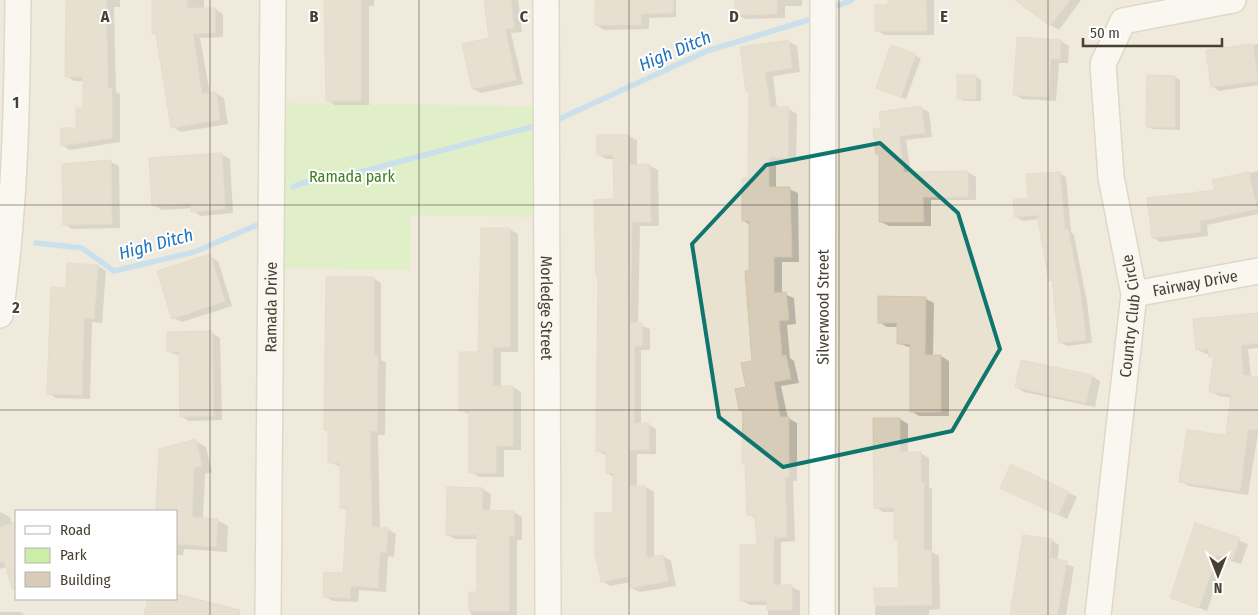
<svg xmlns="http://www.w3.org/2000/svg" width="1258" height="615" font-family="'Fira Sans Condensed',sans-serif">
<rect width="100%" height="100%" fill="#f4f0e3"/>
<path fill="#e9e2d1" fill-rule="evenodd" d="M0 0H1258V615H0ZM16 511H176V599H16Z"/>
<polygon fill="#caeda7" points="282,103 533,106 532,217 411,215 410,270 280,268"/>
<g fill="#0003">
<polygon points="67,0 120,0 120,7 114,7 116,92 120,94 120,142 70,150 62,145 78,130 85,109 84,81 74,81 66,76"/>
<polygon points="153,0 204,0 204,9 215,9 223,14 223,37 200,38 210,94 216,93 224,98 228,124 181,132 173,127 157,36 153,33"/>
<polygon points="326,0 374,0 374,6 369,6 369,105 335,105 327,100"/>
<polygon points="486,0 518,0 522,32 511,33 523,84 481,93 473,89 491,39"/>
<polygon points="596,0 676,0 676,17 649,18 649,29 604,30 596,25"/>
<polygon points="737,0 802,0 802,6 785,6 785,18 745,19 737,14"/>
<polygon points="889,0 934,0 934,35 885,35 877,31 890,6"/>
<polygon points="1031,0 1081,0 1059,30 1051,25"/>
<polygon points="788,41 797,46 800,72 773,76 777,109 788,109 797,114 796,162 776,161 776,189 789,189 798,193 799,262 782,262 782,293 794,298 796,324 787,325 790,358 794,361 799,383 781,386 788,418 797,423 797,481 793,481 795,541 781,542 781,587 792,587 800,591 800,615 768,615 768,605 750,605 741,600 758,546 757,519 749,515 744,412 740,410 754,362 750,225 743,220 750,179 750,92 747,91"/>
<polygon points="1061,41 1069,46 1068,63 1059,63 1056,101 1022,99 1014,94"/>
<polygon points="1258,44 1258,85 1219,91 1212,86 1207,51"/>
<polygon points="892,47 921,58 906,99 877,88"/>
<polygon points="975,76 981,80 981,101 964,101 958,98"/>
<polygon points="1148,76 1175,77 1180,80 1180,130 1152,129 1147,126"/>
<polygon points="921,108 929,112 932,137 906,140 911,173 968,172 976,177 976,200 931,200 931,226 889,226 881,222 880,155 877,153 883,129"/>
<polygon points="598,136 629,136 637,140 637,166 650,166 658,170 659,226 640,226 638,324 650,329 650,350 641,350 641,424 648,424 656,429 656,454 637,454 637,487 646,487 654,492 654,558 663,556 671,561 676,586 640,592 631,588 630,582 610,586 602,581 614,515 614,477 607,473 607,456 598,451 600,278 597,277 615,201 614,159 606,159 598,154"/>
<polygon points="221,154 230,159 233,213 201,216 193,211 193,208 162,210 153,205"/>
<polygon points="111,162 119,166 120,228 72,229 64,224 63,165"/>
<polygon points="1258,171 1258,214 1207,225 1208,236 1160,242 1153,238 1216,191 1214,181"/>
<polygon points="1059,173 1066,177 1071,232 1074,235 1087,302 1092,343 1067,346 1060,342 1053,281 1051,280 1039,219 1023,221 1016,217 1030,200"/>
<polygon points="509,229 518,234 518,352 501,352 501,387 513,387 521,392 521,450 504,450 504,477 479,477 471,472 471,415 460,410 480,353"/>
<polygon points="209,256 218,261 232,306 182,322 173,318"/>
<polygon points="69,264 98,266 106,271 102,323 92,322 90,399 56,398 48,393 67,289"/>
<polygon points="373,278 381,283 381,360 386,362 385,435 378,435 380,529 387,529 396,534 394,557 388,556 386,592 359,590 358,602 333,601 324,596 344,575 348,511 341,507 341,467 329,462 329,432 325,430"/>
<polygon points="926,299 934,303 933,356 941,356 949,361 949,416 919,416 911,411 911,348 898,343 898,327 887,327 879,322"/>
<polygon points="1258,314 1258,348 1248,349 1251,377 1258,378 1258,433 1248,495 1189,486 1181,481 1227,436 1232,398 1219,396 1210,391 1215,358 1210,354 1205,354 1197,349"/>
<polygon points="212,333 220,338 222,420 189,421 181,416 180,356 169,352"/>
<polygon points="1022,361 1092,376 1100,381 1095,407 1024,392 1016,387"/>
<polygon points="900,419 908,424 908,453 920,453 929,458 929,487 932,489 932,552 939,556 940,609 929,610 929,615 875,615 876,589 900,589 900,541 895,539 895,512 883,512 875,507"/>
<polygon points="195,441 206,447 212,472 205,474 203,519 217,520 228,526 227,552 184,549 183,555 176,555 176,511 157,511 160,450"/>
<polygon points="1011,466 1077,497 1067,519 1009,492"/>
<polygon points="482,489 491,494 490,512 514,512 522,517 522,540 517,540 517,615 471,615 471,593 479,593 479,539 455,539 447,534"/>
<polygon points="0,512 10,517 12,525 16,523 15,572 6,567 0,569"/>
<polygon points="1196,524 1248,544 1241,564 1225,559 1207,611 1171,597"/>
<polygon points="1051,540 1059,545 1057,561 1074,567 1066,615 1012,615"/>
<polygon points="0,612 20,612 26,615 0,615"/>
</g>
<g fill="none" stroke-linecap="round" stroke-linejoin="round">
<g stroke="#98ccf8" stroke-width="5.5">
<polyline points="838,6 852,0"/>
<polyline points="557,120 707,51 808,20"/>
<polyline points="293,187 302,183 360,172 531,127"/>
<polyline points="36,243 82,248 114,271 194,252 257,225"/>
</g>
</g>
<g fill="#d7ccb8" stroke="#d2c5aa">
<polygon points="66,0 106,0 108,88 112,88 112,138 61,146 61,128 76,128 76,108 83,108 83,77 65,77"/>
<polygon points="152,0 187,0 187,8 215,8 215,33 193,34 202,94 216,92 220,120 171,128 156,34 152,34"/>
<polygon points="324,0 361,0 361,101 326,101"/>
<polygon points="484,0 511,0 514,28 505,29 516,80 472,89 462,44 489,38"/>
<polygon points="595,0 673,0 673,13 641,14 641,25 595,25"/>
<polygon points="735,0 777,0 777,14 736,15"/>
<polygon points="888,0 926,0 927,31 875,31 875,5 888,5"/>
<polygon points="1015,0 1070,0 1050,26"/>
<polygon points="1017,37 1061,40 1060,59 1051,59 1048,97 1013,95"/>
<polygon points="789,40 792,68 765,72 770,107 789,107 788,158 769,157 769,187 790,187 792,257 774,257 774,293 786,292 789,320 779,321 782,356 786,355 791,379 774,382 780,417 789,417 789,477 785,477 787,537 774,537 773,585 792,585 792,610 767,610 767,601 740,601 740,545 757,545 755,515 747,515 745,464 742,464 743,410 739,410 735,389 746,387 741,363 752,361 745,271 749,271 749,221 742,221 742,178 748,178 749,91 746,92 740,47"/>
<polygon points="1253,44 1258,81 1211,87 1206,50"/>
<polygon points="891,45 916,54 901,97 876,88"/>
<rect x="957" y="75" width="19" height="24"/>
<polygon points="1147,75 1175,76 1175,127 1146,127"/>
<polygon points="921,106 925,133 899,136 904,172 968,171 968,197 923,197 924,222 879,222 879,154 876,154 873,129 881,128 879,112"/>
<polygon points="597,135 629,135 629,165 650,164 651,222 632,222 630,322 642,323 642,346 634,346 634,423 649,423 649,450 629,450 629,486 646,486 646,558 663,555 668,581 630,588 628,577 601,582 595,552 595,513 613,513 613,473 606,473 606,452 596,452 598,277 596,277 594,200 614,199 613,155 597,155"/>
<polygon points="222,153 225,209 191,212 191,203 152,206 149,158"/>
<polygon points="111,160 112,224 63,225 62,164"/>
<polygon points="1060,172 1065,230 1068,229 1081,297 1086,340 1059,343 1052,280 1049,281 1037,215 1015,217 1013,200 1028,198 1026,174"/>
<polygon points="1249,172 1257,209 1200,221 1201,232 1152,238 1147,198 1215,190 1212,180"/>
<polygon points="481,228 510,228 510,347 493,347 493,386 513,386 513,446 496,446 496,473 469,473 469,411 459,411 459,352 478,352"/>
<polygon points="210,254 225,301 172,319 157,271"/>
<polygon points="67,263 98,265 94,319 84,318 82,395 47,394 51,287 66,288"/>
<polygon points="326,277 374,277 374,356 378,356 377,431 370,431 372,527 388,528 386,553 380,552 378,588 351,586 350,598 323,597 324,572 343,573 347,508 340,508 340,463 328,463 328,430 324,430"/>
<polygon points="878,296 926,297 925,355 941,355 941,412 910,412 910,344 897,344 897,323 878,323"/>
<polygon points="1258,313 1258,343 1241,345 1243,375 1258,377 1258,430 1248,429 1240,491 1179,482 1187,430 1226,435 1231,394 1209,392 1214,356 1209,357 1208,349 1196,350 1193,319"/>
<polygon points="212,331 214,416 180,417 179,352 167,352 167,332"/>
<polygon points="1021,360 1092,375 1086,403 1015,387"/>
<polygon points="873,418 900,418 900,452 921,452 921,483 924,483 924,550 931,550 932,605 875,606 874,588 899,588 898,540 894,540 894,508 874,508"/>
<polygon points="196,439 202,466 194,468 192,517 218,519 216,547 176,544 176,511 156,511 159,449"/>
<polygon points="1011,464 1069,492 1058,515 1000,488"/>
<polygon points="447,487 483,488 482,510 514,511 514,536 509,536 509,611 469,611 469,592 477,592 477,535 446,535"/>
<polygon points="16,522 16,589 12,589 4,561 0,562 0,527"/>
<polygon points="1195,523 1240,538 1232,560 1217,555 1199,608 1170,598"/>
<polygon points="1023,535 1052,539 1049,558 1067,561 1057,615 1010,615"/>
<polygon points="176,594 240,610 239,615 144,615 148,599 176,599"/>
</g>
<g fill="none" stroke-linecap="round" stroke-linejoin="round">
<g stroke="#c3bba8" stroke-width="28">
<g id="minor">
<path id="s1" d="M546 0 548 615"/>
<path id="s2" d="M1134 294 1258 271"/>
<path d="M0 315C15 211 17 105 18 0"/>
<path id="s3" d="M268 615 273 0"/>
<path id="s4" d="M822 615 823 0"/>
<path id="s5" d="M1098 615 1134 294 1111 177 1103 64 1123 21 1233 0"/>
</g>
</g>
<use href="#minor" stroke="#fff" stroke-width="25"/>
</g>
<path d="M0 0H1258V615H0ZM880 143 958 213 1000 349 952 431 783 467 719 417 692 244 766 165Z" fill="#f4f0e3" fill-opacity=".55" fill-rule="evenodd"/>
<path fill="none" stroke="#0f766e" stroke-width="4" stroke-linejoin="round" d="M880 143 958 213 1000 349 952 431 783 467 719 417 692 244 766 165Z"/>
<path fill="none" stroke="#474033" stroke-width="1" stroke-opacity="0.55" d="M210 0V615M419 0V615M629 0V615M839 0V615M1048 0V615M0 205H1258M0 410H1258"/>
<g text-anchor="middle" stroke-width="4" stroke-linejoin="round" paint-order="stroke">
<g font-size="16" fill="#3f7f20" stroke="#fff">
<text x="352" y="182">Ramada park</text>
</g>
<g font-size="16" fill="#474033" stroke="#fff">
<text dy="6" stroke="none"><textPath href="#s2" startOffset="62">Fairway Drive</textPath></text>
<text dy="6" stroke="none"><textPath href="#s3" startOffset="308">Ramada Drive</textPath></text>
<text dy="6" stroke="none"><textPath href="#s1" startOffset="308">Morledge Street</textPath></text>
<text dy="6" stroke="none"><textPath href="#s4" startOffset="308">Silverwood Street</textPath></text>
<text dy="6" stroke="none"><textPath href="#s5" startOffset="301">Country Club Circle</textPath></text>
</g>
<g font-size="18" font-style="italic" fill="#2074be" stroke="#fff">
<text transform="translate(675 51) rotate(-23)" y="6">High Ditch</text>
<text transform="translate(156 244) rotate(-15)" y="6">High Ditch</text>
</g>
</g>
<g font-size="16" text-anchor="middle" font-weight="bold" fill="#474033" stroke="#fff" stroke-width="4" stroke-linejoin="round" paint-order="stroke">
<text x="105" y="22">A</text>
<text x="314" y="22">B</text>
<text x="524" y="22">C</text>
<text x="734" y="22">D</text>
<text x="944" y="22">E</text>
<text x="16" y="108">1</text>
<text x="16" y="313">2</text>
</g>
<rect x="15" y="510" width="162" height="90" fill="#ffffff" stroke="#b5b3ad"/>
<rect x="25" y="526" width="25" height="8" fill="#ffffff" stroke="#b5b3ad"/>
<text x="60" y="535" font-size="15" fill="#474033">Road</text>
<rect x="25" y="548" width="25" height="15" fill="#caeda7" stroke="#b5b3ad"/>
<text x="60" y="560" font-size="15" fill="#474033">Park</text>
<rect x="25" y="572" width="25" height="15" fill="#d7ccb8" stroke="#b5b3ad"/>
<text x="60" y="585" font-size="15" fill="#474033">Building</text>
<g transform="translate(1218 575) rotate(180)" stroke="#ffffff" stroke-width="4" paint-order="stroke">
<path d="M0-4L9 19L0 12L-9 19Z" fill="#474033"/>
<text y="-8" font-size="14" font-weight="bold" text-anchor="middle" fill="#474033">N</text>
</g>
<path d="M1083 38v8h139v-8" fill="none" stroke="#474033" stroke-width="2.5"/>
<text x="1090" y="38" font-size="15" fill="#474033" stroke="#ffffff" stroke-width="4" paint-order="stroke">50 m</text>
</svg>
